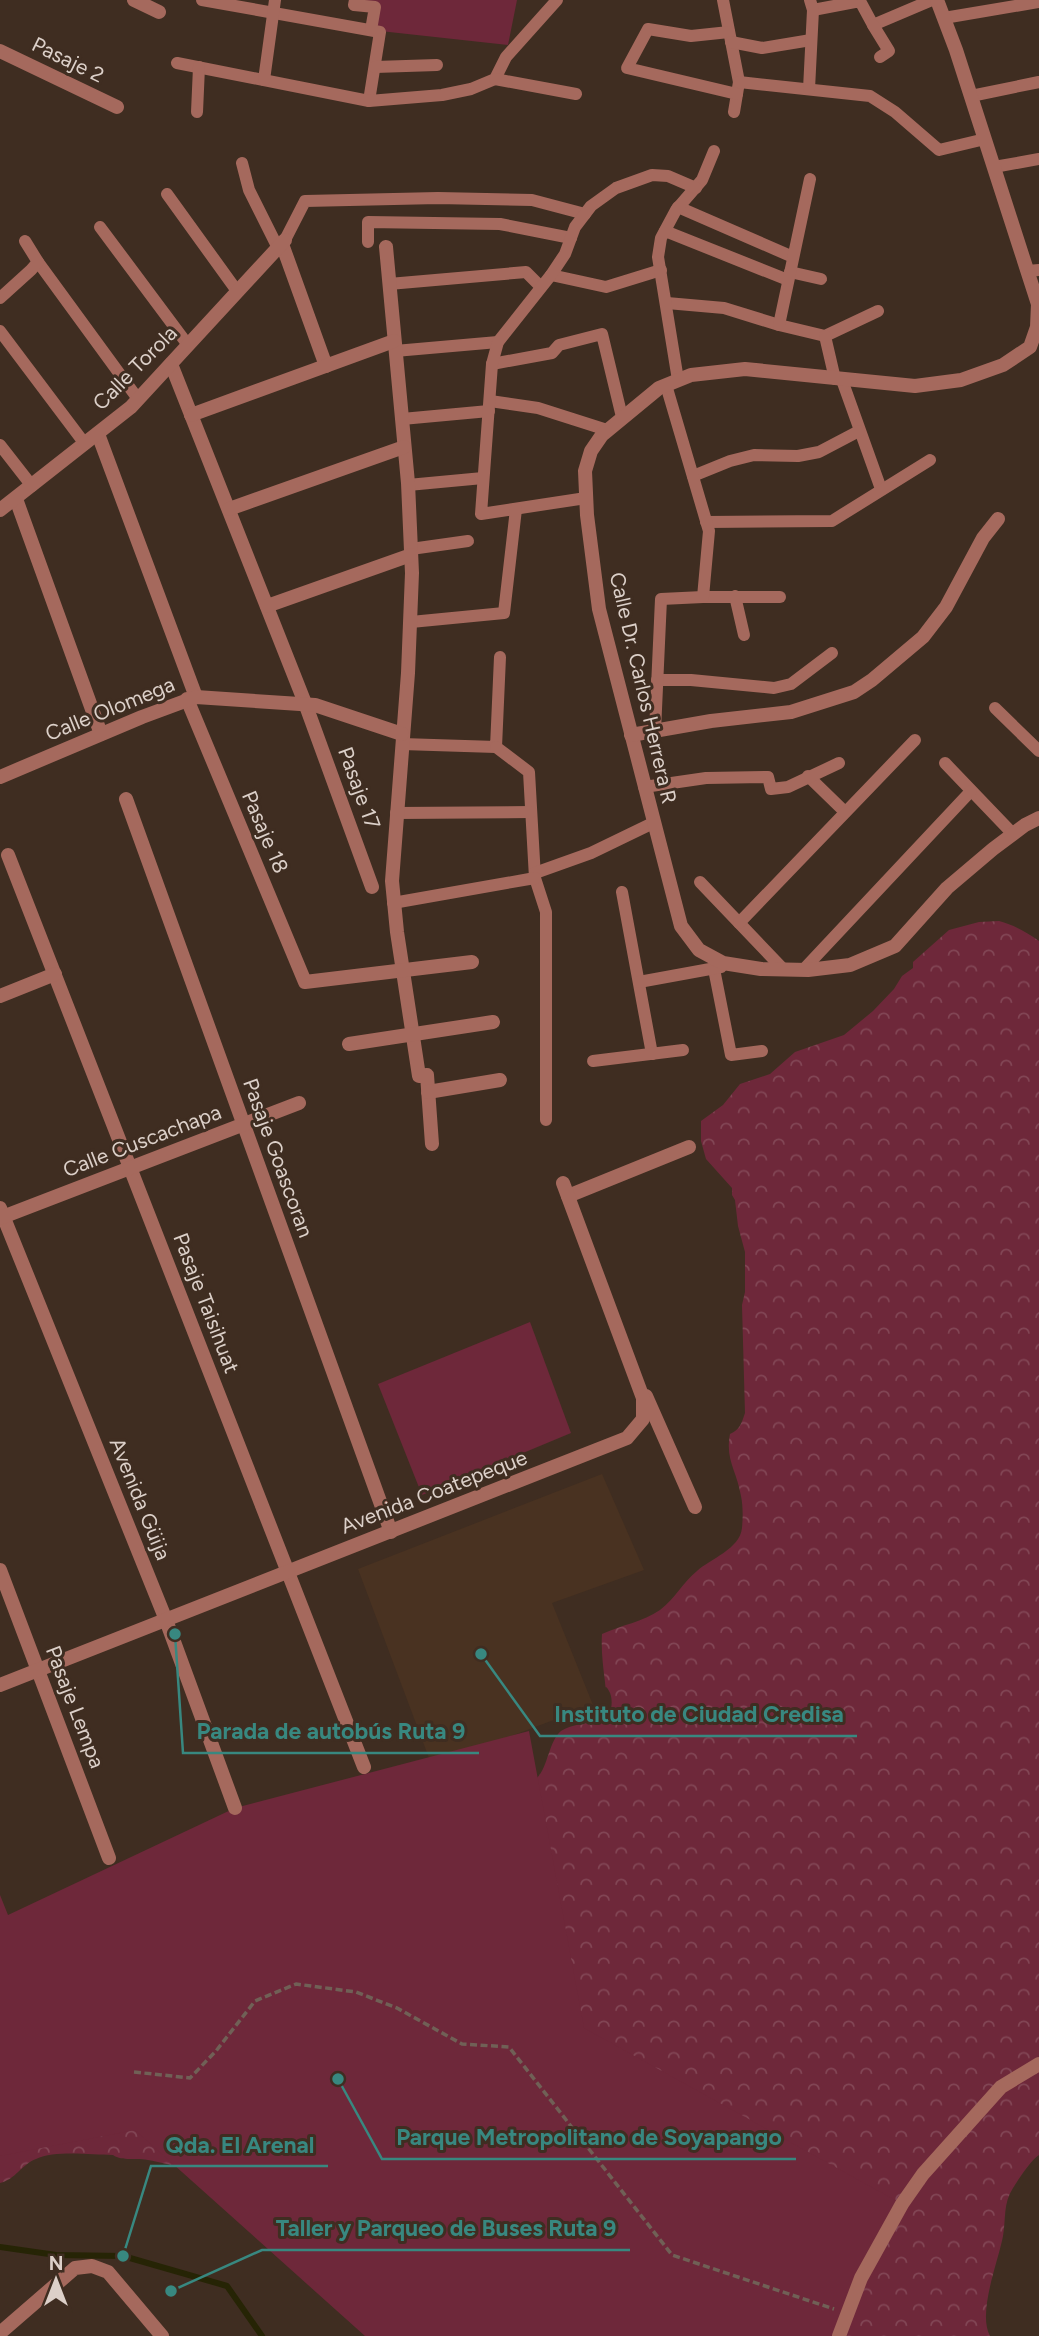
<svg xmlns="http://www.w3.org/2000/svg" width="1039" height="2336" font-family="Figtree,sans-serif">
<defs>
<pattern id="forest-crowns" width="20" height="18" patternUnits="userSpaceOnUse" patternTransform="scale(1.75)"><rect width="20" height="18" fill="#6e283a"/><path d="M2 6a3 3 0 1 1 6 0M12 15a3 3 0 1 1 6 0" fill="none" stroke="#824655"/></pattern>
</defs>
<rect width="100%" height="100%" fill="#3f2d21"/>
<polygon fill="#493221" points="602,1474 644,1570 552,1603 593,1705 432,1766 358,1569"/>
<path fill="url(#forest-crowns)" d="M999 921C1014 925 1026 932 1039 941V2155C1031 2160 1018 2180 1013 2188 1003 2203 1006 2219 1003 2236 999 2259 977 2313 990 2336H765L184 2166C171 2166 160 2162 148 2160 136 2157 123 2162 113 2155 92 2155 55 2150 36 2159 22 2164 15 2180 0 2183V1942L537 1778C548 1767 549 1741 561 1731 571 1724 591 1723 603 1720 612 1717 614 1699 609 1691 605 1683 606 1692 605 1682 603 1666 601 1650 602 1634 621 1625 643 1622 660 1610 675 1599 683 1582 697 1571 710 1559 740 1549 742 1528 743 1518 743 1505 741 1496 737 1471 725 1460 730 1434 740 1430 742 1422 745 1413L742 1305 745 1292V1252L738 1226 735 1200 732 1195V1188L706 1159 701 1141V1121L723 1105 740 1084 770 1074 795 1052 844 1035 873 1011 894 989 902 976 913 968V962L949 930 979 922Z"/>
<g fill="#6e283a">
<polygon points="355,0 517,0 508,45 371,30 374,7"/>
<polygon points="530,1322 571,1433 422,1495 378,1384"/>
<polygon points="529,1731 584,2028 902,2204 839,2336 365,2336 135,2130 0,2156 0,1895 8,1915 235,1808"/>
</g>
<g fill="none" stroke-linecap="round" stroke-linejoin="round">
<polyline stroke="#262405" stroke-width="6" points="0,2247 56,2255 123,2256 227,2286 262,2336"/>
<polyline stroke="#706056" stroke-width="3.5" stroke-dasharray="7 3.5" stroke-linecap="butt" points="134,2072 190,2078 216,2051 255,2001 296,1984 356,1992 397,2008 462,2044 509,2047 672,2255 834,2309"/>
<g stroke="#a5695d" stroke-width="12">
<polyline points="202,0 380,32 369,101"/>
<polyline points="355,0 354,5 375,7 371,30"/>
<polyline points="723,0 739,82 734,112"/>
<polyline points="813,10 860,1 873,25 932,0"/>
<polyline points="944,18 1039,2"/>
<polyline points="873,25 889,51 880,57"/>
<polyline points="729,32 691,36 648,29 627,68 737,94"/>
<polyline points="731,42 762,48 811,40"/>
<polyline points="177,63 369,101 442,95 471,89 495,79 506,57 557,0"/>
<polyline points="375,67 437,65"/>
<polyline points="495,79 576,94"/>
<polyline points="264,80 275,0"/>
<polyline points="739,82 870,96 895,112 939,150 985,139"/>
<polyline points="809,89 813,10 810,0"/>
<polyline points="971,96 1039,82"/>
<polyline points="197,112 199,67"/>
<polyline points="242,163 249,190 278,248"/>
<polyline points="994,167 1039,159"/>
<polyline points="167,194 237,291"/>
<polyline points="678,207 793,257"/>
<polyline points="100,227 188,345"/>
<polyline points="665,231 788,280"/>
<polyline points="285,240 305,201 438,198 532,200 585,214"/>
<polyline points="368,242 368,222 500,224 571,238"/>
<polyline points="38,262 138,399"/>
<polyline points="1028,271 1039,270"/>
<polyline points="790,272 821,279"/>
<polyline points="551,275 606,287 661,270"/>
<polyline points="389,284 526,272 541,287"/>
<polyline points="0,298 31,270 38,262 25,241"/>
<polyline points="667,303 724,308 779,325 825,336 878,311"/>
<polyline points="779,325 810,179"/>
<polyline points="0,331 85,444"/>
<polyline points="825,336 835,379"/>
<polyline points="395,351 498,342"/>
<polyline points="492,364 552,353 559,345 602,334 622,417"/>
<polyline points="678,380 658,257 661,238 676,210 702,180 714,151"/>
<polyline points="842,380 881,489"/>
<polyline points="490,401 538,408 607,430"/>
<polyline points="402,419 489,411"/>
<polyline points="0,445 32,486"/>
<polyline points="693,476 730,461 754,455 798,456 819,452 859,431"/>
<polyline points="408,485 483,478"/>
<polyline points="586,498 481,514 492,364 498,342 551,275 565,254 575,227 591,206 616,188 652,175 668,176 696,188"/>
<polyline points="706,522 832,521 930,460"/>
<polyline points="411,549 468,541"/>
<polyline points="735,596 744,635"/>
<polyline points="703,597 780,597"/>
<polyline points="411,622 504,613 516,509"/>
<polyline points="657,680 691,680 774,688 791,684 832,653"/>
<polyline points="995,708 1039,751"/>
<polyline points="655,731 661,599 703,597 709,531 666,385"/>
<polyline points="402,744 496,747 500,657"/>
<polyline points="496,747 529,772 535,878 546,912 546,1120"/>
<polyline points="945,763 1013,834"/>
<polyline points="808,776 845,812"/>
<polyline points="644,787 706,778 768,777 771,789 788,787 839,763"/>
<polyline points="396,813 531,812"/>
<polyline points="535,873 591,853 653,823"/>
<polyline points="700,882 784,970"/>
<polyline points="622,892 652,1054"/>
<polyline points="393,903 535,878"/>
<polyline points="739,923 915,740"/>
<polyline points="714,969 731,1055 762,1051"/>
<polyline points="803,970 971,791"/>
<polyline points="639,982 721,967"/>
<polyline points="593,1061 683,1050"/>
</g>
<g stroke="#a5695d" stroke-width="14">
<polyline points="134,0 159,12"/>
<polyline points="937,0 956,50 1038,304 1037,327 1030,347 1003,365 961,380 915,386 745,369 691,375 659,388 602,435 591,451 585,471 587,515 599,609 681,926 699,950 723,963 761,969 808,970 850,965 895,946 947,888 993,849 1025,825 1039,818"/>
<polyline points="0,51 117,107"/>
<polyline points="282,244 326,366"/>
<polyline points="386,247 408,483 412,573 408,673 392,881 397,932 419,1076 427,1075 432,1144"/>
<polyline points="171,364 305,703 372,887"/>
<polyline points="191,415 394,341"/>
<polyline points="98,434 196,697"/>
<polyline points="16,499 101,734"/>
<polyline points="229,509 404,447"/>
<polyline points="0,510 131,407 285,240"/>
<polyline points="267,606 411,555"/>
<polyline points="187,699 305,982 472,962"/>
<polyline points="631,735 711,721 791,712 854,692 872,680 923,637 946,607 983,538 998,519"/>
<polyline points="0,777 142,717 196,697 315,705 402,734"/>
<polyline points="126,799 391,1532"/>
<polyline points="8,855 364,1767"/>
<polyline points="0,996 55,974"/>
<polyline points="349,1044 493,1022"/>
<polyline points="428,1092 500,1080"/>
<polyline points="568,1196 689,1147"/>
<polyline points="0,1208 166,1620 235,1808"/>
<polyline points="0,1218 299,1103"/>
<polyline points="646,1396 695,1507"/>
<polyline points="0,1570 109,1858"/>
<polyline points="0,1685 627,1438 643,1419 643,1398 563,1183"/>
<polyline points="0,2333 75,2268 92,2266 108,2272 162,2336"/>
<polyline points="839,2336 861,2278 902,2204 923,2174 1001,2087 1039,2064"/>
</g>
</g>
<g text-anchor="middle" stroke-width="6" stroke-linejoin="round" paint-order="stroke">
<g font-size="21" fill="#dcd0c9" stroke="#3f2d21">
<text transform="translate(68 60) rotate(26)" y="7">Pasaje 2</text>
<text transform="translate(135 368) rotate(-45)" y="7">Calle Torola</text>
<text transform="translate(643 688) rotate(77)" y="7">Calle Dr. Carlos Herrera R</text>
<text transform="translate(110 709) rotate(-22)" y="7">Calle Olomega</text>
<text transform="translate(359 788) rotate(70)" y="7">Pasaje 17</text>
<text transform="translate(265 832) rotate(67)" y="7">Pasaje 18</text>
<text transform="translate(142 1141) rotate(-21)" y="7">Calle Cuscachapa</text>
<text transform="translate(278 1158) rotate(70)" y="7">Pasaje Goascoran</text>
<text transform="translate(206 1303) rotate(69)" y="7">Pasaje Taisihuat</text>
<text transform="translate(434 1492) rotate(-21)" y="7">Avenida Coatepeque</text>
<text transform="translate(140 1499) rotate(68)" y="7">Avenida Güija</text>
<text transform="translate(75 1707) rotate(69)" y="7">Pasaje Lempa</text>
</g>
</g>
<path fill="none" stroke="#388880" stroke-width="2.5" d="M481 1654L540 1736H857M175 1634L183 1753H479M338 2079L382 2159H796M123 2256L151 2166H328M171 2291L262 2250H630"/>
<g fill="#388880" stroke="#3f2d21" stroke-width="2.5">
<circle cx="481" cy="1654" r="7"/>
<circle cx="175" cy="1634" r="7"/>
<circle cx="338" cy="2079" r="7"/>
<circle cx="123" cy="2256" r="7"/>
<circle cx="171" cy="2291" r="7"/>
</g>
<g font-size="23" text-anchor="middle" font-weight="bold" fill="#388880" stroke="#3f2d21" stroke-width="6" stroke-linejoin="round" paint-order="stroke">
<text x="699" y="1722">Instituto de Ciudad Credisa</text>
<text x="331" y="1739">Parada de autobús Ruta 9</text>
<text x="589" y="2145">Parque Metropolitano de Soyapango</text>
<text x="240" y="2153">Qda. El Arenal</text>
<text x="446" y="2236">Taller y Parqueo de Buses Ruta 9</text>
</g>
<g transform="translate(56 2280)" stroke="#3f2d21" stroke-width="5" paint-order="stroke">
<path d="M0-5L12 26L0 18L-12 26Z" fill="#dcd0c9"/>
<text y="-10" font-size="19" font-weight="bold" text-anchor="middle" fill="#dcd0c9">N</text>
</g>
</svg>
